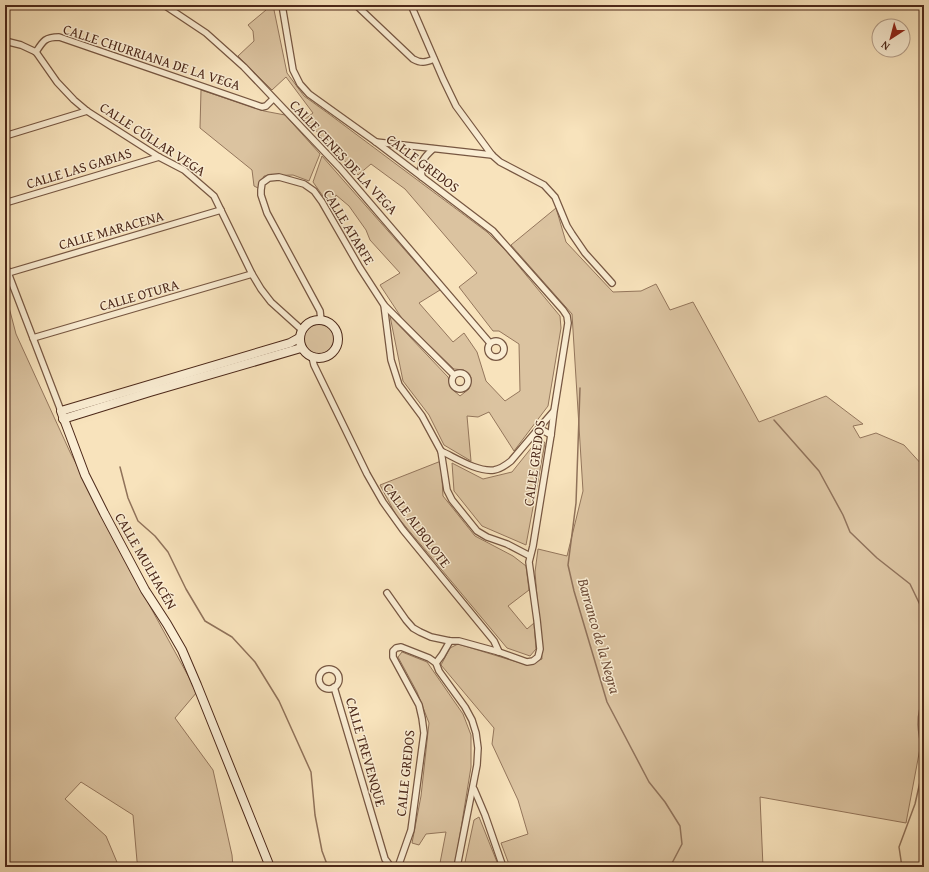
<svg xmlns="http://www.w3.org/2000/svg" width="929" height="872" font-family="'Gentium Book Plus',serif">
<rect width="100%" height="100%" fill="#f8e3bc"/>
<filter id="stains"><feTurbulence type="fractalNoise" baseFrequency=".005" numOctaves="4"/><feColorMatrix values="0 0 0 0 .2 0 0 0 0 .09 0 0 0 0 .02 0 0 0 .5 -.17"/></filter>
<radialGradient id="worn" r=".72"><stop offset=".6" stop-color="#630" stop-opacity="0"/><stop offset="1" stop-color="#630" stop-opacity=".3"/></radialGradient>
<g fill="#dbc3a0" stroke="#94765c">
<polygon points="261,5 273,5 287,73 304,96 329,114 487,232 507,252 560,316 561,328 548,406 514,451 489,412 478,417 467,416 471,461 444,445 429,415 403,381 390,316 448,377 452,389 460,396 469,389 471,377 464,370 454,369 403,320 380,285 400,273 370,240 366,230 349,206 336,195 332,209 313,182 322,156 440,290 419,303 453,342 464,333 477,352 486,381 505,401 520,391 519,344 499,331 493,331 459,287 477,273 405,189 371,164 358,175 305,119 313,113 286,77 272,90 238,56 254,41 253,31 248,25 266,10"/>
<polygon points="201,90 264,111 285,115 320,154 309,181 293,175 264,176 258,188 254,186 252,170 200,128"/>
<polygon points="556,208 566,242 613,292 641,291 656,284 670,310 693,302 759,422 826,396 863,424 853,426 860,438 876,433 904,445 924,467 924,727 906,823 760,797 763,867 510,867 501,843 528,834 518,800 492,744 494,728 441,665 450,648 458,644 527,665 542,659 535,572 538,549 567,556 583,491 572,314 511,245"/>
<polygon points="5,292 16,334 70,452 152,610 197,692 175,718 213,770 232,855 233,867 139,867 137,861 133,815 81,782 65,799 106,836 119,867 5,867"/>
<circle cx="319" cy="339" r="15"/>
<polygon points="540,437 545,443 526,545 482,526 454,491 452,463 483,479 512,472"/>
<polygon points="441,461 443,496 475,536 513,556 526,566 529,590 508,606 527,629 534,623 536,649 530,656 507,648 396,515 380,485"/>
<polygon points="402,652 427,662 463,714 471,735 471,767 455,865 440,863 446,832 426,834 419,845 412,843 421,796 429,723 417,692 398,657"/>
<polygon points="479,817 499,867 464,867 474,820"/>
</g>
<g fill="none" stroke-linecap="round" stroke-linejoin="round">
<g stroke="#90725a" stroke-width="1.5">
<polyline points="580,388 576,503 568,565 574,591 607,702 649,782 665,802 680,826 682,844 670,867"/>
<polyline points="774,420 819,471 843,515 850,532 877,558 910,584 923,611 924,620"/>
<polyline points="120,467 128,498 138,521 155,536 168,552 186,589 205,621 232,637 255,662 279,701 311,772 315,815 322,851 328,867"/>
<path d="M924 698C913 718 920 740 924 761"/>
<polyline points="902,867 899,847 915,804 924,764"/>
</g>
<g stroke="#775742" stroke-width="8">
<g id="street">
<polyline points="164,5 206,33 244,67 340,168 490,343"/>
<polyline points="282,5 293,70 300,84 309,94 376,142 493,231 563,310 567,316 568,323 554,411 551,435 533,546 529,562 537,620 540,649 538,657 533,661 527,662 499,652 459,641 450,641 431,637 420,632 413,628 406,620 387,593"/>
<path d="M356 5 413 59C422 64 426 62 434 59"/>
<polyline points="411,5 443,79 456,106 492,155 500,162 544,185 555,197 567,226 572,234 585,253 612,283"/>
<polyline points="5,41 21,45 36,52"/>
<polyline points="36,52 57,82 74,100 87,111 159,157 184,170 214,196 252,274 261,289 271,302 302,330"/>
<path d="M36 52C43 41 45 37 59 37L262 107 266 106 273 99"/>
<polyline points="5,136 87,111"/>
<polyline points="376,142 492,155"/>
<path d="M422 177C419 163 423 158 433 149"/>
<polyline points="5,203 159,157"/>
<polyline points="5,265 61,411"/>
<polyline points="8,273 221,210"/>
<polyline points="384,305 391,360 399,385 422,416 441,451 447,490 452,500 477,531 487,537 507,544 530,556"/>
<polyline points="321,320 320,311 267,213 261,195 261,190 262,183 269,178 279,177 304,184 314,191 322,202 360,268 384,305 454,375"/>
<polyline points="33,338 252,274"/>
<circle cx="496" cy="349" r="8"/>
<polyline points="312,357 314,365 367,474 383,502 403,530 494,641 499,652"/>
<circle cx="460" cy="381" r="8"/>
<polyline points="539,428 551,435"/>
<path d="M441 451C456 458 477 472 494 470 501 469 506 465 511 461L539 428 553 412"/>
<polyline points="436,663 442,655 450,641"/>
<circle cx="329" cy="679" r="10"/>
<polyline points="334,687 385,859 391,867"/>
<polyline points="474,789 485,815 503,867"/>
<polyline points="398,867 411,830 424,733 422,718 419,705 393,657 393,651 396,648 401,647 429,658 436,663 439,671 465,707 472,720 476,733 478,748 477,765 457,867"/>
</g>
</g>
<g stroke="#4c2819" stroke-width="10">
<g id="secondary">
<circle cx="319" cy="339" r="19"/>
<polyline points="63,419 150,392 301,348"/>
<polyline points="270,867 197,685 182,650 167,624 145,590 104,513 85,475 61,411 290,343 299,338"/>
</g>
</g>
<use href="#street" stroke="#faedd3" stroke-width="5.5"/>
<use href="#secondary" stroke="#faedd3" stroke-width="8"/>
</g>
<g text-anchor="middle" stroke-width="3" stroke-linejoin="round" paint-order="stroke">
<g font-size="14" fill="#4c2819" stroke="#faedd3">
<text transform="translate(152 57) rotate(18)" y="5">CALLE CHURRIANA DE LA VEGA</text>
<text transform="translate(153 139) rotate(33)" y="5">CALLE CÚLLAR VEGA</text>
<text transform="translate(344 157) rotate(47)" y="5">CALLE CENES DE LA VEGA</text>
<text transform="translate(423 163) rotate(37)" y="5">CALLE GREDOS</text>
<text transform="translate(79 168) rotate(-17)" y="5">CALLE LAS GABIAS</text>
<text transform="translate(349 227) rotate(59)" y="5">CALLE ATARFE</text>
<text transform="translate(111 230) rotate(-16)" y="5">CALLE MARACENA</text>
<text transform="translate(139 295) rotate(-16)" y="5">CALLE OTURA</text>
<text transform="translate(534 463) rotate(-82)" y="5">CALLE GREDOS</text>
<text transform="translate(417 525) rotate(53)" y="5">CALLE ALBOLOTE</text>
<text transform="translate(146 561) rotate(60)" y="5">CALLE MULHACÉN</text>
<text transform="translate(366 752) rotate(74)" y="5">CALLE TREVENQUE</text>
<text transform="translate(405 773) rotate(-84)" y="5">CALLE GREDOS</text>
</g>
<g font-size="15" font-style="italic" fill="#6e4d39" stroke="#faedd3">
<text transform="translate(599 636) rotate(74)" y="5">Barranco de la Negra</text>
</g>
</g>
<rect width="929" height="872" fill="none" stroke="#f8e3bc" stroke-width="20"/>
<rect x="6" y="6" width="917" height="860" fill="none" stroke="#4c2819" stroke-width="2"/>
<rect x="10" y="10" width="909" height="852" fill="none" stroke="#4c2819"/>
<g transform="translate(891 38) rotate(216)"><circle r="19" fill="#faedd3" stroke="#b49e89"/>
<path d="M0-3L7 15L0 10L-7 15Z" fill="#8f2418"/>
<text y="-6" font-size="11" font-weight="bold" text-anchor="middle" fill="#4c2819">N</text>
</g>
<rect width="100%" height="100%" filter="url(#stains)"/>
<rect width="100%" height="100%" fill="url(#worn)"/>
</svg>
